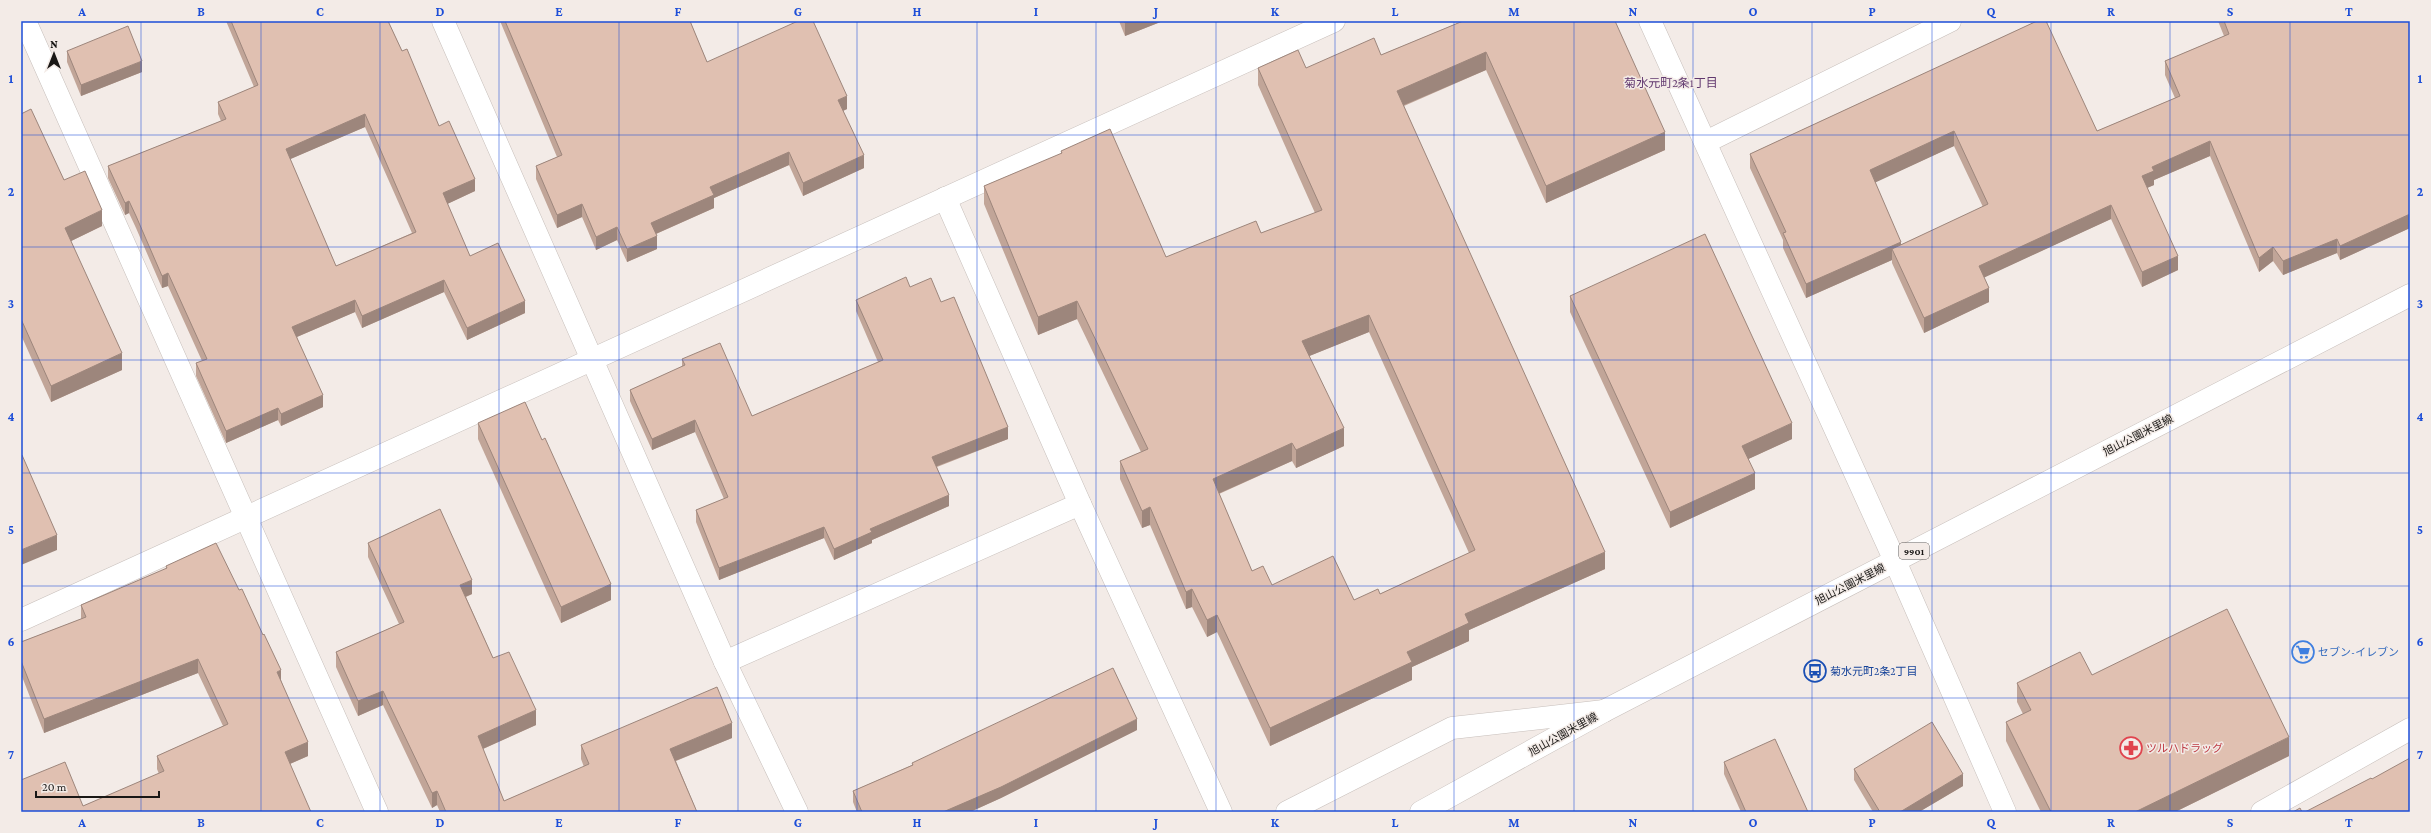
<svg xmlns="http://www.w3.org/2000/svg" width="2431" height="833" font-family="'Crimson Pro','Noto Sans JP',serif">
<rect width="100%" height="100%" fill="#f3ebe7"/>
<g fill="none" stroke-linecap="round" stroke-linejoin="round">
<g stroke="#c7bfbb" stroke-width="23">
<g id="street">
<polyline points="25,21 377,812"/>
<polyline points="443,21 725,662 797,812"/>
<polyline points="1650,21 1895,561 2005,812"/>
<polyline points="1706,142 1950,21"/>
<polyline points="945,198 1080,504 1221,812"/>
<polyline points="21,620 1334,21"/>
<polyline points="725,662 1080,504"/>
<polyline points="1287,812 1452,728 1604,711"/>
<polyline points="2262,812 2410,729"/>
</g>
</g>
<g stroke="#c7bfbb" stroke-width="23">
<polyline id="primary" points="1421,812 1604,711 2410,295"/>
</g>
<use href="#street" stroke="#fff" stroke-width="22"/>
<use href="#primary" stroke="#fff" stroke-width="22"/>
</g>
<g fill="#c1a598" fill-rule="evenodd">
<path d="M226 21H388L402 51 439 126 475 191 447 204 470 256 525 313 467 340 444 292 362 328 355 312 297 337 323 407 281 426 278 420 226 443 196 376V363L202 361 168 286 162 288 136 228 129 213 125 215 108 178V166L221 121 218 114V102L254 87ZM365 127 412 233 336 266 290 159Z"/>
<polygon points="500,21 690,21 707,62 847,109 843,111 864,168 803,196 789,165 714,198 714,208 656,234 657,249 627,262 617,240 596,250 582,217 557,228 536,179 536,166 557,157"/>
<polygon points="1119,21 1163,21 1125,36"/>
<path d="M1463 21 1665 150 1546 203 1486 70 1404 106 1605 569 1469 630V641L1412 667V680L1270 746 1217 632 1207 637 1192 607 1186 609 1150 525 1142 528 1120 479V461L1141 452 1077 319 1038 335 984 204V186L1061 154V151L1166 257 1261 233 1315 213 1258 85V68H1306L1381 55ZM1369 332 1469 553 1380 594 1354 600 1272 585 1252 571 1219 494 1292 461 1296 468 1344 446 1309 356Z"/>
<path d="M2037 21 2097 131 2175 98 2165 75V61L2224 36 2218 21H2410V228L2340 260 2337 253 2283 275 2273 261 2259 272 2210 156 2154 180V185L2147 188 2178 270 2142 287 2111 219 1984 277 1989 302 1924 333 1892 263V260L1806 298 1783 248V240L1750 168V154ZM1954 146 1983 207 1901 245 1875 182Z"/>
<polygon points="67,51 142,72 81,96 67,62"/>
<polygon points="21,114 64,180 102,226 71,241 122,370 51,402 21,335"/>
<polygon points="910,287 941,302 1008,439 937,467 949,506 872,540 872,543 834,560 824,538 719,580 696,522 696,510 724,499 695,432 652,450 630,401 630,390 682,367 682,359 752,416 878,362 856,311 856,300"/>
<polygon points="1570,296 1792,439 1748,459 1755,489 1670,528 1570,312"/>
<polygon points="478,423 611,600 561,623 478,439"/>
<polygon points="368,543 472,594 466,597 493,658 536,725 483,749 504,801 584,767 581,759 581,745 732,738 676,761 697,812 440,812 437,805 432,808 383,705 358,716 336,667 336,652 399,624 368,557"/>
<polygon points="166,566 281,680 308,756 290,764 83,806 159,774 157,769 157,756 223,726 198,673 44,733 21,674 21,642 81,619 81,605 166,569"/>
<polygon points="2092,675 2289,756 2175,812 2041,812 2006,741 2006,722 2023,714 2017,702 2017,683"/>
<polygon points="1137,730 1001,798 970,812 857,812 853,802 853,791 912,765 912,763"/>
<polygon points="1724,762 1808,812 1741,812 1724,774"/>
<polygon points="1854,769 1963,786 1919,812 1873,812 1854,780"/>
</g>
<g fill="#9d867c">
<polygon points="1130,21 1163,21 1125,36 1125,23"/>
<polygon points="1486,52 1486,70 1397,108 1397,91"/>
<polygon points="142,61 142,72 81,96 81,85"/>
<polygon points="847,96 847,109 838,113 838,100"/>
<polygon points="365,114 365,127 286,161 286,149"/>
<polygon points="1954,131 1954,146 1870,185 1870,170"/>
<polygon points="1665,132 1665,150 1546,203 1546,186"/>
<polygon points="2210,141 2210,156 2154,180 2154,185 2142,190 2142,176 2152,167"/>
<polygon points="789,152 789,165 714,198 714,208 651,236 651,223 710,187"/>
<polygon points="864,155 864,168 803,196 803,183"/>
<polygon points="475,179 475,191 443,206 443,193"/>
<polygon points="129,201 129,213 125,215 125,203"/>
<polygon points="582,204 582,217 557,228 557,215"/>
<polygon points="2111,205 2111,219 1979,280 1979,266"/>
<polygon points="102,210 102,226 65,244 65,228"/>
<polygon points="2410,214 2410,228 2340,260 2340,246"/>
<polygon points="617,227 617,240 596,250 596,237"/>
<polygon points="657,236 657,249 627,262 627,249"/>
<polygon points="2337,239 2337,253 2283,275 2283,261"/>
<polygon points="1901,242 1901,256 1892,249 1892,260 1806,298 1806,284"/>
<polygon points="2273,247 2273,261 2259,272 2259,258"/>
<polygon points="2178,256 2178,270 2142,287 2142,272"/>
<polygon points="168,273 168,286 162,288 162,276"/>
<polygon points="444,280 444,292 362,328 362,316"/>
<polygon points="1989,288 1989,302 1924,333 1924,318"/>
<polygon points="355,300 355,312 292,339 292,327"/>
<polygon points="525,301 525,313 467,340 467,328"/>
<polygon points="1077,301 1077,319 1038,335 1038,317"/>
<polygon points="1369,315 1369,332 1302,359 1302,341"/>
<polygon points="122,353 122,370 51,402 51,386"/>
<polygon points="323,395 323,407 281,426 281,414"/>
<polygon points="278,408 278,420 226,443 226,431"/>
<polygon points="695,420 695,432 652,450 652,439"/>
<polygon points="1792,423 1792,439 1742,462 1742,446"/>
<polygon points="1008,427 1008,439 932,468 932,457"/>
<polygon points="1344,428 1344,446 1296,468 1296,450"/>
<polygon points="1292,443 1292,461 1213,496 1213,479"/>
<polygon points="1755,473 1755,489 1670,528 1670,512"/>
<polygon points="949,495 949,506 872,540 872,543 834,560 834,549 870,529"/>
<polygon points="1150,507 1150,525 1142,528 1142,511"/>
<polygon points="824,527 824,538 719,580 719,568"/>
<polygon points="57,535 57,550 21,565 21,550"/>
<polygon points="1605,552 1605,569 1469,630 1469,641 1412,667 1412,680 1270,746 1270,728 1465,614"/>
<polygon points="472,580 472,594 460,599 460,585"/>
<polygon points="611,584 611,600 561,623 561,607"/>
<polygon points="1192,589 1192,607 1186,609 1186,592"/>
<polygon points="1217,615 1217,632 1207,637 1207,620"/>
<polygon points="198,659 198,673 44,733 44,719"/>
<polygon points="281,670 281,684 277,672"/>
<polygon points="383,691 383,705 358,716 358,701"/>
<polygon points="536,710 536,725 478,751 478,736"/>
<polygon points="1137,719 1137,730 1001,798 970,812 943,812"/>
<polygon points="732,723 732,738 670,763 670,749"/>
<polygon points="2289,737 2289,756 2175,812 2135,812"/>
<polygon points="308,742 308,756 285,766 285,752"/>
<polygon points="1963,774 1963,786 1919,812 1900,812"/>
<polygon points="437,791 437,805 432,808 432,793"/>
</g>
<g fill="#e0c0b1" stroke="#9d867c" fill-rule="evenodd">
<path d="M231 21H388L402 51 407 49 439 126 449 121 475 179 443 193 470 256 498 243 525 301 467 328 444 280 362 316 355 300 292 327 323 395 281 414 278 408 226 431 196 363 207 359 168 273 162 276 136 216 129 201 125 203 108 166 226 119 218 102 258 85ZM365 114 416 232 336 266 286 149Z"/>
<polygon points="505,21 690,21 707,62 798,21 813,21 847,96 838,100 864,155 803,183 789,152 710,187 714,195 651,223 657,236 627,249 617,227 596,237 582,204 557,215 536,166 562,155"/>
<polygon points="1124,21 1130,21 1125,23"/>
<path d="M1463 21H1615L1665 132 1546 186 1486 52 1397 91 1605 552 1465 614 1469 623 1407 652 1412 662 1270 728 1217 615 1207 620 1192 589 1186 592 1150 507 1142 511 1120 461 1148 449 1077 301 1038 317 984 186 1062 153 1061 151 1110 129 1166 257 1256 221 1261 233 1322 210 1258 68 1298 50 1306 68 1374 38 1381 55ZM1369 315 1475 550 1380 594 1378 589 1354 600 1333 556 1272 585 1263 566 1252 571 1213 479 1292 443 1296 450 1344 428 1302 341Z"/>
<polygon points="2037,21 2046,21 2097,131 2180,96 2165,61 2229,34 2224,21 2410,21 2410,214 2340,246 2337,239 2283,261 2273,247 2259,258 2210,141 2152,167 2154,171 2142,176 2178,256 2142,272 2111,205 1979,266 1989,288 1924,318 1892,249 1988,204 1954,131 1870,170 1901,242 1806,284 1783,233 1786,232 1750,154"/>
<polygon points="128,26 142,61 81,85 67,51"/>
<polygon points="31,109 64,180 85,171 102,210 65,228 122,353 51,386 21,319 21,114"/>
<polygon points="1705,234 1792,423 1742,446 1755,473 1670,512 1570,296"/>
<polygon points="906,277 910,287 931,278 941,302 954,297 1008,427 932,457 949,495 870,529 872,532 834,549 824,527 719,568 696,510 728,497 695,420 652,439 630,390 685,365 682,359 720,343 752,416 883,360 856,300"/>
<polygon points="525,402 542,440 545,438 611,584 561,607 478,423"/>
<polygon points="22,455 57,535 21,550 21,456"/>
<polygon points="440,509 472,580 460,585 493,658 509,652 536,710 478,736 504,801 589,764 581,745 717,687 732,723 670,749 697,812 446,812 437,791 432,793 383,691 358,701 336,652 404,622 368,543"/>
<polygon points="216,543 239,590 242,589 263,635 264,634 281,670 277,672 308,742 285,752 311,812 21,812 21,780 65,762 83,806 164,771 157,756 228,724 198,659 44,719 21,661 21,642 86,617 81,605 167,568 166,566"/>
<polygon points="2227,609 2289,737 2135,812 2051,812 2006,722 2031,710 2017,683 2080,652 2092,675"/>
<polygon points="1113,668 1137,719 1001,787 943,812 862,812 853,791 913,765 912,763"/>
<polygon points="1932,722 1963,774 1900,812 1880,812 1854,769"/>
<polygon points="1775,739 1808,812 1746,812 1724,762"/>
<polygon points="2410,758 2410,812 2305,812 2371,778 2372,779"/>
<polygon points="2300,808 2302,812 2293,812"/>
</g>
<path fill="none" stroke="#1d4ed8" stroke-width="1" stroke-opacity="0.55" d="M141 21V812M261 21V812M380 21V812M499 21V812M619 21V812M738 21V812M857 21V812M977 21V812M1096 21V812M1216 21V812M1335 21V812M1454 21V812M1574 21V812M1693 21V812M1812 21V812M1932 21V812M2051 21V812M2170 21V812M2290 21V812M21 135H2410M21 247H2410M21 360H2410M21 473H2410M21 586H2410M21 698H2410"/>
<defs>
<g id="supermarket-ring" transform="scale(1.15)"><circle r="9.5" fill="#f3ebe7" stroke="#3f7fe0" stroke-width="1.5"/><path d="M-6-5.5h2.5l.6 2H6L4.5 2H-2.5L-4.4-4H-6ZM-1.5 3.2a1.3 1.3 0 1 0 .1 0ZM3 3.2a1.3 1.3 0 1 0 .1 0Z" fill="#3f7fe0"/></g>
<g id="bus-ring" transform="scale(1.15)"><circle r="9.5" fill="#f3ebe7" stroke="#1a4fb4" stroke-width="1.5"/><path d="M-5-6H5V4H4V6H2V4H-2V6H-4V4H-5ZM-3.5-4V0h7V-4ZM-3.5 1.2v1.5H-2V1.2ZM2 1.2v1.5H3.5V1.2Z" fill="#1a4fb4"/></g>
<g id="pharmacy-ring" transform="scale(1.15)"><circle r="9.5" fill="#f3ebe7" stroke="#e0444e" stroke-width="1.5"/><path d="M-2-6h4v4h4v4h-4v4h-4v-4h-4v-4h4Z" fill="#e0444e"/></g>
</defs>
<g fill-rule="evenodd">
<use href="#supermarket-ring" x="2303" y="652"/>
<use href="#bus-ring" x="1815" y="671"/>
<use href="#pharmacy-ring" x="2131" y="748"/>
</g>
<g text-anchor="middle" stroke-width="3" stroke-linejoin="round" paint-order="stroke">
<rect fill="#f3ebe7" stroke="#5a5754" stroke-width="1" x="1899" y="543" width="30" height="16" rx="3"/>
<g font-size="10" font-weight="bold" fill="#191715">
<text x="1914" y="555">9901</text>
</g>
<g font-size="11" fill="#191715" stroke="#f3ebe7">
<text transform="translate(2138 435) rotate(-27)" y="4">旭山公園米里線</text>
<text transform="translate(1850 584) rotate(-27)" y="4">旭山公園米里線</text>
<text transform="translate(1563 734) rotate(-29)" y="4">旭山公園米里線</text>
</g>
<g font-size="11" fill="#366cbe" stroke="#f3ebe7" text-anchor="start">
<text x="2318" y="656">セブン-イレブン</text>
</g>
<g font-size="11" fill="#164399" stroke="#f3ebe7" text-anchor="start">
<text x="1830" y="675">菊水元町2条2丁目</text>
</g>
<g font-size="11" fill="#be3a42" stroke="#f3ebe7" text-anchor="start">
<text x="2146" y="752">ツルハドラッグ</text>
</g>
<g font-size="12" fill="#61386f" stroke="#f3ebe7">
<text x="1671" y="87">菊水元町2条1丁目</text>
</g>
</g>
<rect width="2431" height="833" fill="none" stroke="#f3ebe7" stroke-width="44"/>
<g transform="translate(54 54)" stroke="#f3ebe7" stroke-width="3" paint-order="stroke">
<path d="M0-3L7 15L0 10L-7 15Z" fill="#191715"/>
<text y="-6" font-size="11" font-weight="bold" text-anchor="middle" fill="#191715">N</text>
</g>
<path d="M36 791v6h123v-6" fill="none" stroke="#191715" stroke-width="2"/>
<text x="42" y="791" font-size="12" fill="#191715" stroke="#f3ebe7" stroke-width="3" paint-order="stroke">20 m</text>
<rect x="22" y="22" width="2387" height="789" fill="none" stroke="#1d4ed8" stroke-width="1.5"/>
<g font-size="13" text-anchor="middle" font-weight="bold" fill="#1d4ed8">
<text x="82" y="16">A</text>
<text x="201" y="16">B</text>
<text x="320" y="16">C</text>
<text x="440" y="16">D</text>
<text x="559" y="16">E</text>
<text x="678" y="16">F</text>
<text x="798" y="16">G</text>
<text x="917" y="16">H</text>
<text x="1036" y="16">I</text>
<text x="1156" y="16">J</text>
<text x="1275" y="16">K</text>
<text x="1395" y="16">L</text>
<text x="1514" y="16">M</text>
<text x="1633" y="16">N</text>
<text x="1753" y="16">O</text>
<text x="1872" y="16">P</text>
<text x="1991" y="16">Q</text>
<text x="2111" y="16">R</text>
<text x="2230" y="16">S</text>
<text x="2349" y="16">T</text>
<text x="11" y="83">1</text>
<text x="2420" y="83">1</text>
<text x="11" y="196">2</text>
<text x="2420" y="196">2</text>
<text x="11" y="308">3</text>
<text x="2420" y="308">3</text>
<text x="11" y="421">4</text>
<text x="2420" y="421">4</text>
<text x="11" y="534">5</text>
<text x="2420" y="534">5</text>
<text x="11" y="646">6</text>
<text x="2420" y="646">6</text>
<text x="11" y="759">7</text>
<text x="2420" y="759">7</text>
<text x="82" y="827">A</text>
<text x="201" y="827">B</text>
<text x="320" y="827">C</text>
<text x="440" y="827">D</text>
<text x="559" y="827">E</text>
<text x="678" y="827">F</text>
<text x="798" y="827">G</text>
<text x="917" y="827">H</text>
<text x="1036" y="827">I</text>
<text x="1156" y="827">J</text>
<text x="1275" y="827">K</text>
<text x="1395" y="827">L</text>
<text x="1514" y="827">M</text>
<text x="1633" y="827">N</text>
<text x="1753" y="827">O</text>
<text x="1872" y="827">P</text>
<text x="1991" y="827">Q</text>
<text x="2111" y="827">R</text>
<text x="2230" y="827">S</text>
<text x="2349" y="827">T</text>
</g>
</svg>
